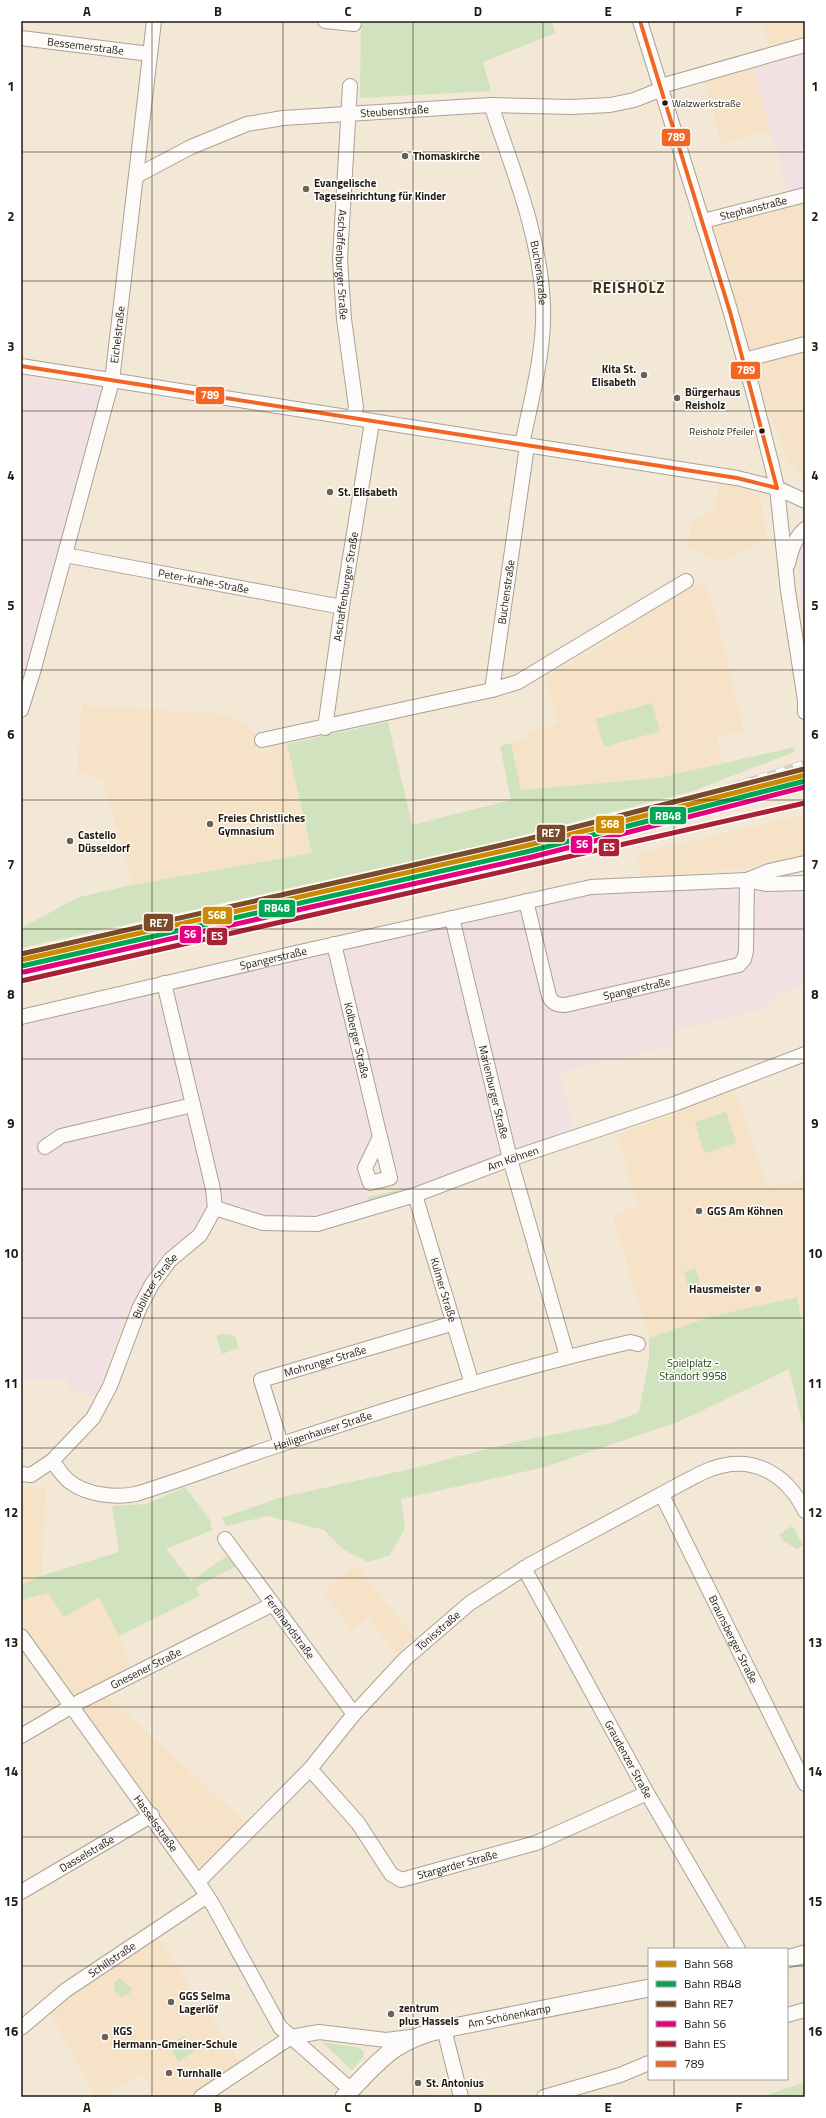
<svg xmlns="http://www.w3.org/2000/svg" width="826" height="2118" font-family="'Titillium Web',sans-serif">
<rect width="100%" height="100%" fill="#f3e7d6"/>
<g fill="#f6e2c6">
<polygon points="762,21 805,21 805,41 769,50"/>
<polygon points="753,66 771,130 721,144 704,79"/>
<polygon points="805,198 805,480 787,460 745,347 712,231 714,222"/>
<polygon points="719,482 751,491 761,500 767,538 721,562 688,547 692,522 715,508"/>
<polygon points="703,582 714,607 744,731 717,737 722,765 658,778 521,790 511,743 528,739 526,733 558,724 545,677 600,647 673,596"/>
<polygon points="82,705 221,714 232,717 252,729 261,752 287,744 312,853 132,885 102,778 77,773"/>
<polygon points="805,814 805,857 740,869 666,876 641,876 636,854"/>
<polygon points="736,1090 766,1187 805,1180 805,1328 803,1328 797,1297 709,1317 649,1338 613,1216 638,1205 617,1135"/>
<polygon points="30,1487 46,1489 41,1576 21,1585 21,1492"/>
<polygon points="356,1566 414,1637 397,1654 368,1617 352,1630 323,1592"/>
<polygon points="48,1593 64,1617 99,1597 119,1636 131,1667 82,1698 73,1695 21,1622 21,1600"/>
<polygon points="108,1697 247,1824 204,1868 197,1866 84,1708"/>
<polygon points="155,1933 242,2066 201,2097 157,2097 143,2073 101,2097 96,2097 48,2010"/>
</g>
<g fill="#f1e1e2">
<polygon points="805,54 805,192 789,196 753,66"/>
<polygon points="21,376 103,389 21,685"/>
<polygon points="805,539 805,636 800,599 799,546"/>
<polygon points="744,885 805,887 805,986 776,993 764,1009 671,1031 674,1045 560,1072 575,1137 511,1157 456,921 593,890"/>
<polygon points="450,922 508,1157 400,1195 340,948"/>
<polygon points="330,950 376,1142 361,1167 367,1207 314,1222 261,1219 218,1207 174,998 183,986"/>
<polygon points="147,997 161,1009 212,1197 199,1236 163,1257 146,1280 126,1315 95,1397 70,1389 66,1378 21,1381 21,1024"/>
</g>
<g fill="#d0e3be">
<polygon points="361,21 552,21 555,33 483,62 491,91 360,98"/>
<polygon points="652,703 660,731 604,747 596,719"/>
<polygon points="388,722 412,825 511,800 500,746 511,743 521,790 658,778 795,747 794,752 693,791 496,842 21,948 21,928 79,897 132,885 312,853 287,744"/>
<polygon points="726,1112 736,1143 704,1153 695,1122"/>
<polygon points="398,1190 399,1193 368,1202 367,1197"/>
<polygon points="696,1269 700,1284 689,1288 684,1272"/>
<polygon points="797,1297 803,1328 805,1328 805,1426 803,1426 789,1369 678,1422 545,1467 401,1499 405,1528 390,1555 368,1562 344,1550 324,1530 268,1516 226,1526 222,1518 282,1497 406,1470 511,1443 611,1423 639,1412 649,1359 649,1338 709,1317"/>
<polygon points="222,1334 235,1336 239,1348 222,1354 216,1336"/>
<polygon points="185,1487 210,1520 212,1530 166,1549 191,1581 227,1556 236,1566 196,1587 200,1596 119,1636 99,1597 64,1617 48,1593 21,1600 21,1585 41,1576 119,1552 112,1506 146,1504"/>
<polygon points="792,1526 803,1545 797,1549 784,1541 779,1535"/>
<polygon points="119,1978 132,1988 129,1994 121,1997 115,1992 114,1983"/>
<polygon points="184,2036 195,2051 178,2062 169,2044"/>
<polygon points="322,2042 360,2048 364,2052 364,2057 352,2070"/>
<polygon points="805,2082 805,2097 761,2097"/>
</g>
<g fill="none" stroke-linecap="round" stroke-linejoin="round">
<g stroke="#aba295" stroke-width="16">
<g id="minor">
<polyline points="325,21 354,24"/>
<polyline points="640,21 728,303 753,391 772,466 777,488 788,591 805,700"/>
<path id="s1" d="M21 38 150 54"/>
<path id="s2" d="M350 86 340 259 344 319 356 407 353 418"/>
<polyline points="661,86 805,45"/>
<path id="s3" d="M491 105C513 170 540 235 543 304 545 352 531 399 522 445"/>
<path id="s4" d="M136 176 191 147 247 124 283 118 491 105 571 107 610 105 634 100 662 89"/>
<path id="s5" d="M703 221 805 195"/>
<polyline points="744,360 805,344"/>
<polyline points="21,366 737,478 777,488 805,501"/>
<path id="s6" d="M65 555 342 607"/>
<path d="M788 564C791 551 794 539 805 529"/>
<path id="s7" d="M492 690 527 446"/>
<polyline points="805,698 805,712"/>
<path id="s8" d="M21 710 33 672 112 381 154 21"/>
<path id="s9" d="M325 728 342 607 372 422"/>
<polyline points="262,740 492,690 518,682 686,581"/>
<polyline points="747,880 769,871 805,863"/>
<path id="s10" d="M526 901 549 996C552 1003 557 1005 565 1005L739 965 744 959 746 951 747 880"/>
<path id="s11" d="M452 918 510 1159 567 1356"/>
<path id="s12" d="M334 944 380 1137 365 1168 370 1183 390 1178 380 1137"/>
<path id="s13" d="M21 1017 291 954 591 887 747 880 766 884 805 883"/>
<polyline points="45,1147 61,1136 193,1105"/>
<path id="s14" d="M415 1195 472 1384"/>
<path id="s15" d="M215 1208 263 1223 317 1224 415 1195 510 1159 677 1103 805 1054"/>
<path id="s16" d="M281 1444 261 1380 454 1323"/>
<path id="s17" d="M52 1461 93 1418 110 1386 139 1309 152 1284 170 1260 200 1235 215 1208 213 1189 164 983"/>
<path id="s18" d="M21 1474 31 1475 52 1461C58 1468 63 1477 70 1482 87 1495 115 1498 136 1494 185 1479 233 1460 282 1444 396 1406 512 1369 630 1342L638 1344"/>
<path id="s19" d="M662 1495 805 1784"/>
<path id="s20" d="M225 1539 354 1714"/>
<path id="s21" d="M524 1568 647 1793 738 1949"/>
<path id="s22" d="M21 1636 198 1882 213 1905 280 2027 351 2090"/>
<path id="s23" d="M21 1736 79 1702 273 1604"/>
<path id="s24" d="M310 1769 358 1823 391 1874 401 1880 536 1843 647 1793"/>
<path id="s25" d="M198 1882 310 1769 354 1714 405 1659 470 1603 531 1564 686 1481C694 1477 702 1472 711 1469 752 1454 786 1473 805 1511"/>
<path id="s26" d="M21 1892 152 1815"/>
<polyline points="787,2015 805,2010"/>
<path id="s27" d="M21 2028 66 1990 207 1896"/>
<polyline points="444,2029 461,2097"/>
<polyline points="201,2097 291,2037 319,2032 386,2040 411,2037"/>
<polyline points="544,2097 620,2075 649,2063"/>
</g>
</g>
<g stroke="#aba295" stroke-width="19">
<g id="major">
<polyline points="787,1959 805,1954"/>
<path id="s28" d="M344 2097C380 2061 391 2041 444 2029L649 1988"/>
</g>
</g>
<use href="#minor" stroke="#fdfbf9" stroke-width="14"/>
<use href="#major" stroke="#fdfbf9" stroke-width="17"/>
<g stroke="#d3cfcb" stroke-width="4.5">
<polyline id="rail" points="482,856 607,818 719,789 805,762"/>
</g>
<use href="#rail" stroke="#fff" stroke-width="3" stroke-dasharray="9" stroke-linecap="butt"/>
<g stroke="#fff" stroke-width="7">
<g id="bus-1">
<polyline points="640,21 730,312 777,488"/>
<polyline points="21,366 737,478 777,488"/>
</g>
</g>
<use href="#bus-1" stroke="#f26522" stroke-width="4"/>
<g stroke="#fff" stroke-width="8">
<polyline id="rail-1" points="21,960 529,845 805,775"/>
</g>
<g stroke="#fff" stroke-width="8">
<polyline id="rail-2" points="22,966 530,851 805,781"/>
</g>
<g stroke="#fff" stroke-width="8">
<polyline id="rail-3" points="21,954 528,839 804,769"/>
</g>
<g stroke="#fff" stroke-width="8">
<polyline id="rail-4" points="24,972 532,857 805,787"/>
</g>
<g stroke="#fff" stroke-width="8">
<polyline id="rail-5" points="21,981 805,803"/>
</g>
<use href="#rail-1" stroke="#cc8a03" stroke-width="5"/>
<use href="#rail-2" stroke="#00a651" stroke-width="5"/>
<use href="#rail-3" stroke="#7a4b2a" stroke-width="5"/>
<use href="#rail-4" stroke="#e6007e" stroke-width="5"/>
<use href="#rail-5" stroke="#aa2135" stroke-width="5"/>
</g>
<path fill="none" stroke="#211a0f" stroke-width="1" stroke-opacity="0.55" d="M152 21V2097M283 21V2097M413 21V2097M543 21V2097M674 21V1949M21 152H805M21 281H805M21 411H805M21 540H805M21 670H805M21 800H805M21 929H805M21 1059H805M21 1189H805M21 1318H805M21 1448H805M21 1578H805M21 1707H805M21 1837H805M21 1966H649M787 1966H805M674 2079V2097"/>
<g fill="#211a0f" stroke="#fff" stroke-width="1.5">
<circle cx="665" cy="103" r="3.5"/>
<circle cx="762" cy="431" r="3.5"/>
</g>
<g fill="#6a6255" stroke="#fff" stroke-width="1.5">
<circle cx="405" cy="156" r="4"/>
<circle cx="306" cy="189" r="4"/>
<circle cx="644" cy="375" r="4"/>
<circle cx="677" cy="398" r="4"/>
<circle cx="330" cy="492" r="4"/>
<circle cx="210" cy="824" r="4"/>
<circle cx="70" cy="841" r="4"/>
<circle cx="699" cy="1211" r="4"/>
<circle cx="758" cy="1289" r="4"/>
<circle cx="171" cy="2002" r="4"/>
<circle cx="391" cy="2014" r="4"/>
<circle cx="105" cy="2037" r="4"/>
<circle cx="169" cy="2073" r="4"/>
<circle cx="418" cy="2083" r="4"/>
</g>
<g text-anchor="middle" stroke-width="3" stroke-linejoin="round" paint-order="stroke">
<g font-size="10" fill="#211a0f" stroke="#fff" text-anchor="start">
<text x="672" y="107">Walzwerkstraße</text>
<text x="754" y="435" text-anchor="end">Reisholz Pfeiler</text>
</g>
<g font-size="11" fill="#211a0f" stroke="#fff">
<text dy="4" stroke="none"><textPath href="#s1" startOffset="65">Bessemerstraße</textPath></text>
<text dy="4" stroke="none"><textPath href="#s4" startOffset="271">Steubenstraße</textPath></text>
<text dy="4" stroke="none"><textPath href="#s5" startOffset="52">Stephanstraße</textPath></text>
<text dy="4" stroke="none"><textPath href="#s2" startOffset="179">Aschaffenburger Straße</textPath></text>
<text dy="4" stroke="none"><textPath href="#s3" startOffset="175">Buchenstraße</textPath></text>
<text dy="4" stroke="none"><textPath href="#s8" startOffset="388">Eichelstraße</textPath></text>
<text dy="4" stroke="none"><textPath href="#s6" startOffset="141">Peter-Krahe-Straße</textPath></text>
<text dy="4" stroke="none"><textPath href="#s9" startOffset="143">Aschaffenburger Straße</textPath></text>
<text dy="4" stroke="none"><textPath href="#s7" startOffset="99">Buchenstraße</textPath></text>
<text dy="4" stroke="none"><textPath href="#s13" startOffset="259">Spangerstraße</textPath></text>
<text dy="4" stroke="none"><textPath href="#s10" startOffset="191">Spangerstraße</textPath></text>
<text dy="4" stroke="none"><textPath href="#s12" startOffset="99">Kolberger Straße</textPath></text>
<text dy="4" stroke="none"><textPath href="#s11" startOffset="179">Marienburger Straße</textPath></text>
<text dy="4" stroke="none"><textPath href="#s15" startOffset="311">Am Köhnen</textPath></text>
<text dy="4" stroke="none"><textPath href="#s17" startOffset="206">Bublitzer Straße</textPath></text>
<text dy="4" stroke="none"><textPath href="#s14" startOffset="99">Kulmer Straße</textPath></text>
<text dy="4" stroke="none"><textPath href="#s16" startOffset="134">Mohrunger Straße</textPath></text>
<text dy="4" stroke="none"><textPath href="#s18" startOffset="329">Heiligenhauser Straße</textPath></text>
<text dy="4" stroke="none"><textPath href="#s20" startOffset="109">Ferdinandstraße</textPath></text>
<text dy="4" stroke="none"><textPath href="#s25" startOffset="348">Tönisstraße</textPath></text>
<text dy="4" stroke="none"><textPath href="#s19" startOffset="161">Braunsberger Straße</textPath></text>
<text dy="4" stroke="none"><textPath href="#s23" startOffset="142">Gnesener Straße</textPath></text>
<text dy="4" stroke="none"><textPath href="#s21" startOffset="218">Graudenzer Straße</textPath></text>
<text dy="4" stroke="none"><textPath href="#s22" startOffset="231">Hasselsstraße</textPath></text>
<text dy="4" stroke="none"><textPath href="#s26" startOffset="76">Dasselstraße</textPath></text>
<text dy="4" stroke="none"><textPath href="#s24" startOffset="203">Stargarder Straße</textPath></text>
<text dy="4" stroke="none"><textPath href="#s27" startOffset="114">Schillstraße</textPath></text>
<text dy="4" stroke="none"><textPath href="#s28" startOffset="190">Am Schönenkamp</textPath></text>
</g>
<g font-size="11" font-weight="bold" fill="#211a0f" stroke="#fff" text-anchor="start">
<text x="413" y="160">Thomaskirche</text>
<text x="314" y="187">Evangelische<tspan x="314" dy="13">Tageseinrichtung für Kinder</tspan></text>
<text x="636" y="373" text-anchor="end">Kita St.<tspan x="636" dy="13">Elisabeth</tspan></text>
<text x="685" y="396">Bürgerhaus<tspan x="685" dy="13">Reisholz</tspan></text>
<text x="338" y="496">St. Elisabeth</text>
<text x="218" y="822">Freies Christliches<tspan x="218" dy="13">Gymnasium</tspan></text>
<text x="78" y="839">Castello<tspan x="78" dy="13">Düsseldorf</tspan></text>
<text x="707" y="1215">GGS Am Köhnen</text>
<text x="750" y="1293" text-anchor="end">Hausmeister</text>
<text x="179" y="2000">GGS Selma<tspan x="179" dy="13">Lagerlöf</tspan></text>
<text x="399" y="2012">zentrum<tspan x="399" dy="13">plus Hassels</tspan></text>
<text x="113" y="2035">KGS<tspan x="113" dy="13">Hermann-Gmeiner-Schule</tspan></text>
<text x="177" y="2077">Turnhalle</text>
<text x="426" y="2087">St. Antonius</text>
</g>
<g font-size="11" fill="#16490c" stroke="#fff">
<text x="693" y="1367">Spielplatz -<tspan x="693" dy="13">Standort 9958</tspan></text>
</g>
<g font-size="15" font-weight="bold" letter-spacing="1" fill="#413016" stroke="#fff">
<text x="629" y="293">REISHOLZ</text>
</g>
</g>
<g stroke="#fff" stroke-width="1.5">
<rect x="661" y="128" width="30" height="19" rx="4" fill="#f26522"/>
<rect x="730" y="361" width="31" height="19" rx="4" fill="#f26522"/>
<rect x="195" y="386" width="30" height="19" rx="4" fill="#f26522"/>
<rect x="649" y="806" width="38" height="19" rx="4" fill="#00a651"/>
<rect x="595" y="815" width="30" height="19" rx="4" fill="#cc8a03"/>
<rect x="536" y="824" width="30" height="19" rx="4" fill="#7a4b2a"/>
<rect x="570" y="835" width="23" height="19" rx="4" fill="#e6007e"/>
<rect x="598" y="838" width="22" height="19" rx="4" fill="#aa2135"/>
<rect x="258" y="899" width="38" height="19" rx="4" fill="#00a651"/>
<rect x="202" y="906" width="31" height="19" rx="4" fill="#cc8a03"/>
<rect x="143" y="913" width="31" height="19" rx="4" fill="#7a4b2a"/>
<rect x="179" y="925" width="23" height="19" rx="4" fill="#e6007e"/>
<rect x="206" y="927" width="22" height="19" rx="4" fill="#aa2135"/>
</g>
<g font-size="11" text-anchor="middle" font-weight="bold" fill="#fff">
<text x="676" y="141">789</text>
<text x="746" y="374">789</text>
<text x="210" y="399">789</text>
<text x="668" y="820">RB48</text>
<text x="610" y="828">S68</text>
<text x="551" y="837">RE7</text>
<text x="582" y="848">S6</text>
<text x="609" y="851">ES</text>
<text x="277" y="912">RB48</text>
<text x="217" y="919">S68</text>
<text x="159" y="927">RE7</text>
<text x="190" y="938">S6</text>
<text x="217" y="940">ES</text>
</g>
<rect width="826" height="2118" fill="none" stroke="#ffffff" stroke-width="44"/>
<rect x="648" y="1948" width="140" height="132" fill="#ffffff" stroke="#a6a39f"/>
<rect x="656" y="1961" width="20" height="6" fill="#cc8a03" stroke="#a6a39f"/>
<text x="684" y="1968" font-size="12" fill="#211a0f">Bahn S68</text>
<rect x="656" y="1981" width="20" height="6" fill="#00a651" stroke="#a6a39f"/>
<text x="684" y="1988" font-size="12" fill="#211a0f">Bahn RB48</text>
<rect x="656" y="2001" width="20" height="6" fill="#7a4b2a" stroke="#a6a39f"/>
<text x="684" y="2008" font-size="12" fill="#211a0f">Bahn RE7</text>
<rect x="656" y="2021" width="20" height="6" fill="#e6007e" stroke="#a6a39f"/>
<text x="684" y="2028" font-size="12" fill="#211a0f">Bahn S6</text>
<rect x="656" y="2041" width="20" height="6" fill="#aa2135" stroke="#a6a39f"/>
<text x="684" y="2048" font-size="12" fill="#211a0f">Bahn ES</text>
<rect x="656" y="2061" width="20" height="6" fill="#f26522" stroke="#a6a39f"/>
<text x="684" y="2068" font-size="12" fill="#211a0f">789</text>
<rect x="22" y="22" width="782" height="2074" fill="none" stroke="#211a0f" stroke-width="1.5"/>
<g font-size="13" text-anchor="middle" font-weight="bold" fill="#211a0f">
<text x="87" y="16">A</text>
<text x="218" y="16">B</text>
<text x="348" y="16">C</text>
<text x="478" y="16">D</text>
<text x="608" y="16">E</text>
<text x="739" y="16">F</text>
<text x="11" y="91">1</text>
<text x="815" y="91">1</text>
<text x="11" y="221">2</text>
<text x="815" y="221">2</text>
<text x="11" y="351">3</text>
<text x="815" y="351">3</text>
<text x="11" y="480">4</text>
<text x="815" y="480">4</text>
<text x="11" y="610">5</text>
<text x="815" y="610">5</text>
<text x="11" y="739">6</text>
<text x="815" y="739">6</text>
<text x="11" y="869">7</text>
<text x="815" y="869">7</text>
<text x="11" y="999">8</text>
<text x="815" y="999">8</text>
<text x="11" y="1128">9</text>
<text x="815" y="1128">9</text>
<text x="11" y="1258">10</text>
<text x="815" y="1258">10</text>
<text x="11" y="1388">11</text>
<text x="815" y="1388">11</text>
<text x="11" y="1517">12</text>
<text x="815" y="1517">12</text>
<text x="11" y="1647">13</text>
<text x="815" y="1647">13</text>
<text x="11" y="1776">14</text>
<text x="815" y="1776">14</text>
<text x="11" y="1906">15</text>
<text x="815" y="1906">15</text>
<text x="11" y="2036">16</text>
<text x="815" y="2036">16</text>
<text x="87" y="2112">A</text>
<text x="218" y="2112">B</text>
<text x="348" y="2112">C</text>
<text x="478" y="2112">D</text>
<text x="608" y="2112">E</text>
<text x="739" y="2112">F</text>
</g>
</svg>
